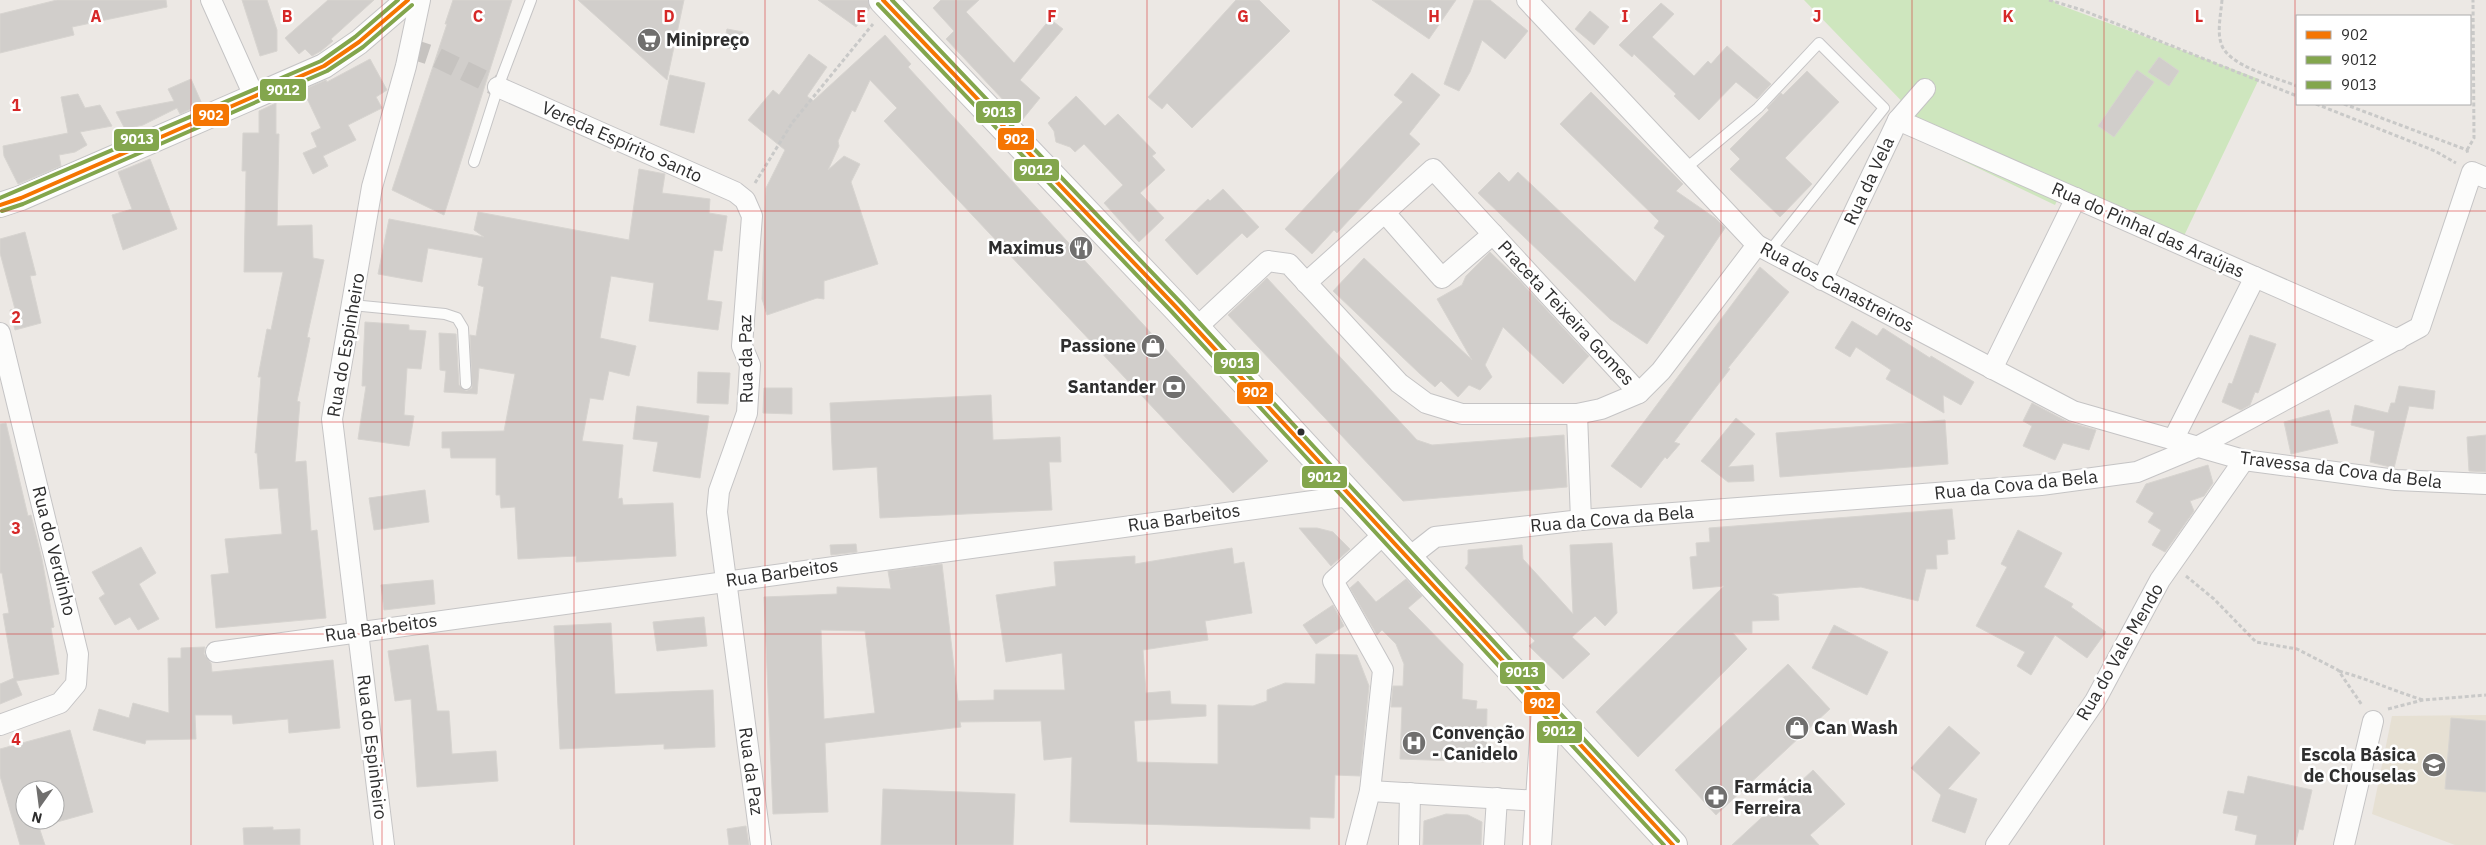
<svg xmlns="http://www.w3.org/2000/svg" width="2486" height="845" font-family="'IBM Plex Sans',sans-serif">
<rect width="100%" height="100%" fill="#ece8e4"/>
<polygon fill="#e6e0d3" points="2486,715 2486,845 2455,845 2372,814 2392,716"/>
<polygon fill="#cee6be" points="1804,0 2053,0 2057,4 2259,79 2182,240 2065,183 2055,205 1903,132 1916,116"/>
<g fill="#d1cecb" stroke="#d7d4d0" fill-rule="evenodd">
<polygon points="57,0 166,0 167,7 72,27 74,35 0,53 0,14"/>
<polygon points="242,0 267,0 277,30 277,51 260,56"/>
<polygon points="328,0 374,0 331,39 333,41 321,51 312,56 305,49 299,54 285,38"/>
<polygon points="453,0 512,0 444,215 392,190 447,24 445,24"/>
<polygon points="578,0 684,0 667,80"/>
<polygon points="818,0 868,0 870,8 856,27"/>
<polygon points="941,0 979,0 966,12 1014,63 1050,19 1063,29 1020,80 1040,98 1022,120 946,39 954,31 933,8"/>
<polygon points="1236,0 1259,0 1290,31 1192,128 1167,103 1162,109 1148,97"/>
<polygon points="1372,0 1456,0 1429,39"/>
<polygon points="1474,0 1490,0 1528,31 1505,59 1482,40 1470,72 1459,91 1444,84"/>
<polygon points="1661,3 1674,14 1652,37 1694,76 1708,61 1711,64 1727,46 1771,84 1757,99 1736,82 1699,120 1674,96 1676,94 1634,54 1632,57 1619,45"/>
<polygon points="1590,11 1609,27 1594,45 1575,29"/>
<polygon points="727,29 743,32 739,50 723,47"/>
<polygon points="885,35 911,64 908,67 1268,461 1233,493 884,121 897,108 870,80 855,112 852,110 838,141 839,146 828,170 844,156 860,164 851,182 878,264 824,281 824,299 817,298 767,315 762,299 766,188 785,150 748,120 773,90 779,95 809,54 827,67 807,96 813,101"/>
<polygon points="2159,57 2179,71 2169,86 2148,72"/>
<polygon points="370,59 387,90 376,97 382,108 348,125 356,140 323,156 328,166 313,174 303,153 317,147 311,133 321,128 303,90 326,80 327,82"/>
<polygon points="2137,70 2154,82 2114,137 2098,126"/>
<polygon points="1807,71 1839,102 1785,158 1812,184 1780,217 1730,169 1740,159 1730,149 1769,110 1767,108 1781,93 1783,95"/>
<polygon points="1412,73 1440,95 1409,134 1420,144 1337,233 1334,230 1312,254 1285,229 1403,102 1394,95"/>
<polygon points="670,75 705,83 694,133 660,125"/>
<polygon points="191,79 202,104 180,114 177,108 143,125 125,129 116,112 174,101 168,89"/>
<polygon points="1591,92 1683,184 1676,191 1715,218 1725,228 1647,344 1610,319 1478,193 1499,172 1509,182 1518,172 1635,282 1665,236 1654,228 1659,221 1560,124"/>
<polygon points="78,94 85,108 100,105 112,126 80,132 87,145 75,152 59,155 61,166 18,184 4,156 3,146 68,133 61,97"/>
<polygon points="1076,96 1105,126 1118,114 1156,153 1152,156 1165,170 1140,193 1164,218 1139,242 1104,203 1123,185 1084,144 1075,152 1070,147 1056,142 1054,131 1048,123"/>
<polygon points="276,103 276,134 279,134 277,226 312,225 313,258 324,260 307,337 310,338 297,401 300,402 295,462 306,461 311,531 317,530 326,618 216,628 211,575 229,573 225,539 282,534 278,488 260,489 257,453 255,453 261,377 258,377 267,329 271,330 283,272 244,272 246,171 242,171 243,133 259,133 259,111"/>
<polygon points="150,159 177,229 123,250 112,215 132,209 118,172"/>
<polygon points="639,169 665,174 662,193 710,199 709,213 727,216 722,251 714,250 707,300 722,302 718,330 649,321 654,283 611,276 600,338 636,346 629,376 609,371 603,400 590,398 582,441 623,445 618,499 622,498 623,505 673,503 676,556 576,562 576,556 518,559 515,507 501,508 500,495 496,495 496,458 451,458 450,448 442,448 442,432 504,431 515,374 479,368 477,394 444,392 446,371 440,370 439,333 456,334 459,385 466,391 472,388 470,335 476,336 484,287 478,285 483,258 428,248 422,282 378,274 389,219 484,237 474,230 478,212 629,240"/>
<polygon points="1223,189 1259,227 1247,238 1242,233 1197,275 1165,240 1208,199 1210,201"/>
<polygon points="25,232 36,275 30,276 41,323 15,330 10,310 15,309 0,253 0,239"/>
<polygon points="1490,252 1520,281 1589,356 1563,384 1503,327 1485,365 1492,377 1480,390 1469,385 1458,397 1441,381 1435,387 1419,373 1333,291 1364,258 1472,360 1437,299 1462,285 1466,276"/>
<polygon points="1760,267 1789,292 1728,368 1730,369 1674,442 1680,444 1667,459 1665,457 1641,488 1611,466"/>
<polygon points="1267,278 1417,440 1432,445 1564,435 1567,487 1403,501 1228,315"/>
<polygon points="1852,321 1877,336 1883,328 1930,358 1931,356 1974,382 1961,405 1943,395 1944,413 1886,379 1891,370 1856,347 1850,357 1835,348"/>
<polygon points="365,322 409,325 409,330 426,331 421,369 407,368 404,415 414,416 409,446 358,439 366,386 362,386"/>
<polygon points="2250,335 2276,344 2258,393 2255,392 2250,405 2241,410 2222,402 2229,383 2232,384"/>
<polygon points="698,372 730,373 728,404 697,403"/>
<polygon points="2399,386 2435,391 2433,409 2409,406 2394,468 2370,462 2375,431 2351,425 2355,405 2388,413 2391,403 2395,403"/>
<polygon points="764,388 792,388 792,414 763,413"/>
<polygon points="991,395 993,440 1060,437 1061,462 1049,462 1052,510 880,518 877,467 833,470 830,403"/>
<polygon points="2032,403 2068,422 2096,430 2089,450 2063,443 2055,460 2023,446 2032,426 2023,421"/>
<polygon points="637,406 709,416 700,478 653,471 658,442 633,439"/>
<polygon points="2329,410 2338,443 2291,454 2284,422"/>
<polygon points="1736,418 1755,434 1728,467 1753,465 1754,481 1728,482 1701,461"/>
<polygon points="1945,420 1948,464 1780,477 1776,433"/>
<polygon points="6,423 28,516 31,515 42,559 54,627 51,628 59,674 16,681 22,695 0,704 0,684 14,678 3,614 9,613 2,573 0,573 0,424"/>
<polygon points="2486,435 2486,472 2469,471 2467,437"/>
<polygon points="2208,465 2213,483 2204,496 2190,501 2194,511 2165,552 2152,545 2161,530 2148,522 2154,513 2136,502 2146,484"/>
<polygon points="425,490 429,522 374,530 369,498"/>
<polygon points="1952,509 1955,539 1947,540 1948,554 1936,555 1937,569 1926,569 1918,601 1861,587 1772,594 1778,597 1779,620 1752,621 1752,633 1733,633 1747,649 1638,757 1596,712 1724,586 1693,589 1690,557 1697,556 1696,543 1710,542 1709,528"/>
<polygon points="1299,528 1317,528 1333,532 1350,549 1331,566"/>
<polygon points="2018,530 2062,553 2044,587 2073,604 2071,607 2106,632 2087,658 2055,635 2031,675 2017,666 2025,652 1976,626 2007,567 2001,564"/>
<polygon points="1612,543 1617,613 1605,626 1595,616 1572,637 1590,654 1563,679 1529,646 1535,641 1465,568 1468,564 1468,550 1522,545 1523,559 1573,614 1570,545"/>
<polygon points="856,544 857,552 831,555 830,545"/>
<polygon points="141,547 156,573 139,584 159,619 138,630 130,617 115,625 99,598 105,594 92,572"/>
<path d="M1232 548 1234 564 1244 562 1252 613 1205 621 1208 640 1143 650 1146 693 1170 691 1171 704 1206 705V716L1134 721 1137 762 1218 764V705L1253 706 1267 701V690L1285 683 1315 684 1316 654 1357 655 1369 686 1360 776 1335 775 1334 818 1310 817V829L1070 822 1072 757 1044 760 1041 721 960 722 961 727 825 743 828 812 773 814 764 597 837 594V587L891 589 888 571 942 564 958 701 994 700V690H1065L1062 653 1006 662 996 595 1056 586 1054 562 1135 556V564ZM821 630 865 631 875 713 824 719Z"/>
<polygon points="1406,579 1422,596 1408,608 1463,664 1462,699 1477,701 1476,709 1487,709 1486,762 1400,759 1402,707 1391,707 1393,686 1403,686 1404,664 1396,644 1382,630 1377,635 1350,588 1358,581 1376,602"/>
<polygon points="433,580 435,604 384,610 381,585"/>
<polygon points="1333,605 1344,626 1316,644 1303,625"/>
<polygon points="704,617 707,646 657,651 653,622"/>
<polygon points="611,623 615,694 713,690 715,747 664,749 664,744 560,749 554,626"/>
<polygon points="1834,625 1888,652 1867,695 1812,668"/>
<polygon points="428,645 437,711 449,711 452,754 496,751 498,781 417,787 411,699 395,701 388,651"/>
<polygon points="205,647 204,654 211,663 212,672 333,660 340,728 289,733 288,719 233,724 232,715 195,715 196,739 146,740 145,744 93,730 99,709 129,718 133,703 169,713 168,658 181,658 181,648"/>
<polygon points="1788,664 1830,709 1716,815 1675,770"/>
<polygon points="2451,718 2486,721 2486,792 2445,789"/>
<polygon points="1949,726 1980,753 1948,789 1977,799 1965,833 1932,821 1941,795 1911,768"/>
<path d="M70 730 93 812 39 827 45 845H20L0 776V749ZM25 790H55V820H25Z"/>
<polygon points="1813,770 1845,804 1810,835 1819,845 1732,845"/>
<polygon points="2248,776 2312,790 2303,830 2299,829 2295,845 2255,845 2257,835 2235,830 2238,816 2223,813 2228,791 2244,794"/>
<polygon points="883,789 1015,794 1013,845 881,845"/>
<polygon points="1446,814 1468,815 1482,822 1481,845 1423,845 1424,821"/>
<polygon points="746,826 749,845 729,845 727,829"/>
<polygon points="273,827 273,830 300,829 300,845 244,845 243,828"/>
</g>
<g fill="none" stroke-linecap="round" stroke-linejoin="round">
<polyline stroke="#c6c3c0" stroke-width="20" stroke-dasharray="20 10" stroke-linecap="butt" points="409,48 436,57 498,87"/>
<g stroke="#c5c4c5" stroke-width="12">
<g id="service">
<polyline points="474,162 498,87 531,0"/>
<polyline points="1685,169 1758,108 1819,43 1884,108 1769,252"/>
<polyline points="352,305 445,314 457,318 463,328 466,384"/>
</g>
</g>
<g stroke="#c5c4c5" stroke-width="22">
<g id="minor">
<polyline points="211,0 254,96"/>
<polyline points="1527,0 1757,245 2073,411 2244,460 2396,480 2486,484"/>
<polyline points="498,87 735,192 745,200 752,216 742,346 750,365 747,413 719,491 717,512 761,845"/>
<polyline points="1898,120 2398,340"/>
<polyline points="1385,213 1442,278 1493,234"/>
<polyline points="1822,280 1898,120 1925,89"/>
<polyline points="1306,283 1433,169 1639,393"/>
<polyline points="1196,328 1268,261 1289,264 1399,383 1426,403 1462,414 1577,414 1601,409 1639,393 1661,371 1757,245"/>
<polyline points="0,333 78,654 76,684 60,703 0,725"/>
<polyline points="1992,369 2076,198"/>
<polyline points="1577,414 1581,520"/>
<polyline points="2173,440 2255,277"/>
<polyline points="1407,559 1435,537 1581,520 2041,485 2137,472 2197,447 2420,327 2472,172 2486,178"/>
<polyline points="216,652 1349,496"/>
<polyline points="1370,791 1539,801"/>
<polyline points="384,845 332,419 372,187 406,66 420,0"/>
<polyline points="1356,845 1370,791 1383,670 1333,581 1384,534"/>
<polyline points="1409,845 1410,793"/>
<polyline points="1494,845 1497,798"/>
<polyline points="1996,845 2095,701 2160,580 2244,460"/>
<polyline points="2344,845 2373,721"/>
</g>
</g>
<g stroke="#c5c4c5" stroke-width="26">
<polyline id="tertiary" points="0,205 21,198 324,66 359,42 408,0"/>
</g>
<g stroke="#c5c4c5" stroke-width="30">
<g id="secondary">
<polyline points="883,0 1177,308 1673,845"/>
<polyline points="1537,845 1546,708"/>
</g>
</g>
<g stroke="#c9c9c8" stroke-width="3" stroke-dasharray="4 2.5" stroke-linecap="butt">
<polyline points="2049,0 2082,10 2297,96"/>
<path d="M2222 0C2221 13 2217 31 2221 43 2227 66 2277 78 2297 86"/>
<polyline points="2316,104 2435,151 2456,163"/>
<polyline points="2344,104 2467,150 2468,155"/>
<polyline points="2467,150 2474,138 2473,0"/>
<polyline points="755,183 792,123 873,24"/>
<polyline points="2186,576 2214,599 2256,642 2297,649 2338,670 2362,705"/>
<path d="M2339 671C2368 679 2394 691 2423 700"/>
<polyline points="2388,709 2423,700 2486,695"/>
</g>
<use href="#service" stroke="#fcfcfb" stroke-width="10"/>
<use href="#minor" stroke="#fcfcfb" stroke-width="20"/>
<use href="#tertiary" stroke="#fcfcfb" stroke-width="24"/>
<use href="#secondary" stroke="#fcfcfb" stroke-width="28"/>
<g stroke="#fff" stroke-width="8">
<g id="bus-1">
<polyline points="883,0 1177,308 1673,845"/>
<polyline points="0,205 21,198 324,66 359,42 408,0"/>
</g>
</g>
<g stroke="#fff" stroke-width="8">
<g id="bus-2">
<polyline points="878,4 1172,312 1664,845"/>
<polyline points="2,211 23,204 327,71 363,47 412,5"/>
</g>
</g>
<g stroke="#fff" stroke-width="8">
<g id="bus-3">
<polyline points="892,0 1182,304 1678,841"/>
<polyline points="0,198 321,61 355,37 398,0"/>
</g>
</g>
<use href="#bus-1" stroke="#f57502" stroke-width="4"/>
<use href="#bus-2" stroke="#83a64d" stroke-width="4"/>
<use href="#bus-3" stroke="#83a64d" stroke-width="4"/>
</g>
<path fill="none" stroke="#d62828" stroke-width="1" stroke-opacity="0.55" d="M191 0V845M382 0V845M574 0V845M765 0V845M956 0V845M1147 0V845M1339 0V845M1530 0V845M1721 0V845M1912 0V845M2104 0V845M2295 0V845M0 211H2486M0 422H2486M0 634H2486"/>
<defs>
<g id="supermarket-disc" transform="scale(1.25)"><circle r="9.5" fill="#706f6e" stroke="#fff"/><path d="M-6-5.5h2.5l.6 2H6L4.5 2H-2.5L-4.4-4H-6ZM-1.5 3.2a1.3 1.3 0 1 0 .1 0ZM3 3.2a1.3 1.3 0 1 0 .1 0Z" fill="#fff"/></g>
<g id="restaurant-disc" transform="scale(1.25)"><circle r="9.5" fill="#706f6e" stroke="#fff"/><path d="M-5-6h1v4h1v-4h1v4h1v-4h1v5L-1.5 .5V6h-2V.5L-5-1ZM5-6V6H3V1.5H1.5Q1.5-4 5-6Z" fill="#fff"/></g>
<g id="shop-disc" transform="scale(1.25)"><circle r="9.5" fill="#706f6e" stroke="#fff"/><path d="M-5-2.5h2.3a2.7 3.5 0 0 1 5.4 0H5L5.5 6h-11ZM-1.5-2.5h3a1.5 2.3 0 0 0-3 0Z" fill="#fff"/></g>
<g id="bank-disc" transform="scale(1.25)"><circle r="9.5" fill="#706f6e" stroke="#fff"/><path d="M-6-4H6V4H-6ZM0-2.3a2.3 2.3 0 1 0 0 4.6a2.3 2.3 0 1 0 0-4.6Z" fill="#fff"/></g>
<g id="hospital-disc" transform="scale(1.25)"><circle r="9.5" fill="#706f6e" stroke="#fff"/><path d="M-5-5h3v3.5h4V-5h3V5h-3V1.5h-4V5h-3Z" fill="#fff"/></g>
<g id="school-disc" transform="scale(1.25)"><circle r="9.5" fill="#706f6e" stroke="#fff"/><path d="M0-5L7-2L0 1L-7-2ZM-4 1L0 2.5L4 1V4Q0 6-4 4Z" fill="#fff"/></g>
<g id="pharmacy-disc" transform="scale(1.25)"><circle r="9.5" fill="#706f6e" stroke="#fff"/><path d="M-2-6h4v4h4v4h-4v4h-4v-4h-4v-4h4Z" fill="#fff"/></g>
</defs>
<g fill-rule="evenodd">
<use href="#supermarket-disc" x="649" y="40"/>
<use href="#restaurant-disc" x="1081" y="248"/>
<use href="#shop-disc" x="1153" y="346"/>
<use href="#bank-disc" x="1174" y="387"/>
<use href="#shop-disc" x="1797" y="728"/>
<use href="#hospital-disc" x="1414" y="743"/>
<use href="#school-disc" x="2434" y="765"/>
<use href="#pharmacy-disc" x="1716" y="797"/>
</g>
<circle fill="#2e2e2e" stroke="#fff" stroke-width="2" cx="1301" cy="432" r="4.5"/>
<g text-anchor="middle" stroke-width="5" stroke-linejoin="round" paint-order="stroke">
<g font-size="18" font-weight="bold" fill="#2e2e2e" stroke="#fff" text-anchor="start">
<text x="666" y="46">Minipreço</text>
<text x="1064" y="254" text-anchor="end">Maximus</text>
<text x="1136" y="352" text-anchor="end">Passione</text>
<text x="1156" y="393" text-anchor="end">Santander</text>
<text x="1814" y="734">Can Wash</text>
<text x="1432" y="739">Convenção<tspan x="1432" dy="21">- Canidelo</tspan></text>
<text x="2416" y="761" text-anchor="end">Escola Básica<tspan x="2416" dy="21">de Chouselas</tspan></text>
<text x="1734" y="793">Farmácia<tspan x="1734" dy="21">Ferreira</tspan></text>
</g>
<g font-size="18" fill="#2e2e2e" stroke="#fff">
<text transform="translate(622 142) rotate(24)" y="6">Vereda Espírito Santo</text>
<text transform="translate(1869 181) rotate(-65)" y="6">Rua da Vela</text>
<text transform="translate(2148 230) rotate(24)" y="6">Rua do Pinhal das Araújas</text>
<text transform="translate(1837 287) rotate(28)" y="6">Rua dos Canastreiros</text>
<text transform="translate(1566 313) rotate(47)" y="6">Praceta Teixeira Gomes</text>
<text transform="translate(346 345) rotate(-80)" y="6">Rua do Espinheiro</text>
<text transform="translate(746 359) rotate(-91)" y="6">Rua da Paz</text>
<text transform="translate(2341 470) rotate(7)" y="6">Travessa da Cova da Bela</text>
<text transform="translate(2016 485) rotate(-6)" y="6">Rua da Cova da Bela</text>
<text transform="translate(1184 518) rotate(-8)" y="6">Rua Barbeitos</text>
<text transform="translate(1612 519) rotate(-5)" y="6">Rua da Cova da Bela</text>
<text transform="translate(54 551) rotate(76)" y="6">Rua do Verdinho</text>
<text transform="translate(782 573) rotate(-8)" y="6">Rua Barbeitos</text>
<text transform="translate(381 628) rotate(-8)" y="6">Rua Barbeitos</text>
<text transform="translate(2120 652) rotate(-60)" y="6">Rua do Vale Mendo</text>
<text transform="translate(372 747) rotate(83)" y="6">Rua do Espinheiro</text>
<text transform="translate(751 771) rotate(82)" y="6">Rua da Paz</text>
</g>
</g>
<g font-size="16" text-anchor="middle" font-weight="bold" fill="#d62828" stroke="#fff" stroke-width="5" stroke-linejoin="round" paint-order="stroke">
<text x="96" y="22">A</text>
<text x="287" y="22">B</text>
<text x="478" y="22">C</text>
<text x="669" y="22">D</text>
<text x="861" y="22">E</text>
<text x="1052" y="22">F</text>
<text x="1243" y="22">G</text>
<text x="1434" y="22">H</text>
<text x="1625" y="22">I</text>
<text x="1817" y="22">J</text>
<text x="2008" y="22">K</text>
<text x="2199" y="22">L</text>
<text x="16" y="111">1</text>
<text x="16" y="323">2</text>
<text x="16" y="534">3</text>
<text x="16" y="745">4</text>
</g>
<g stroke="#fff" stroke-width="2">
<rect x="259" y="78" width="48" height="24" rx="5" fill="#83a64d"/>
<rect x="975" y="100" width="47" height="24" rx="5" fill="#83a64d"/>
<rect x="192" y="103" width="38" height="24" rx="5" fill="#f57502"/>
<rect x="997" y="127" width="38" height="24" rx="5" fill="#f57502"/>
<rect x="113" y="128" width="47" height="24" rx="5" fill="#83a64d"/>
<rect x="1013" y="158" width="47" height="24" rx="5" fill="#83a64d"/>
<rect x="1213" y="351" width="47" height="24" rx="5" fill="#83a64d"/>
<rect x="1236" y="381" width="38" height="24" rx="5" fill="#f57502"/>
<rect x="1301" y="465" width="47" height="24" rx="5" fill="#83a64d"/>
<rect x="1499" y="661" width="47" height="24" rx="5" fill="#83a64d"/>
<rect x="1523" y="691" width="38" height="24" rx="5" fill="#f57502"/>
<rect x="1536" y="720" width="47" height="24" rx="5" fill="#83a64d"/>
</g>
<g font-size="14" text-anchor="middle" font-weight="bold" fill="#fff">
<text x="283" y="95">9012</text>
<text x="999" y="117">9013</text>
<text x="211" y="120">902</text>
<text x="1016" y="144">902</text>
<text x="137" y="144">9013</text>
<text x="1036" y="175">9012</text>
<text x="1237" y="368">9013</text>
<text x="1255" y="397">902</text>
<text x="1324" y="482">9012</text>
<text x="1522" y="677">9013</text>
<text x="1542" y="708">902</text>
<text x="1559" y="736">9012</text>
</g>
<rect x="2296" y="15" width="175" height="90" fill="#ffffff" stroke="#ababab"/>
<rect x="2306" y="31" width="25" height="8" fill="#f57502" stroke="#ababab"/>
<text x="2341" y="40" font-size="15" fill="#2e2e2e">902</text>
<rect x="2306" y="56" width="25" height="8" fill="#83a64d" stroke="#ababab"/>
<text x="2341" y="65" font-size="15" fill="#2e2e2e">9012</text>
<rect x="2306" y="81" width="25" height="8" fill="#83a64d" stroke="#ababab"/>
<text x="2341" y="90" font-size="15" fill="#2e2e2e">9013</text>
<g transform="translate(40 805) rotate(194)"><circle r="24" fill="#ffffff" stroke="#ababab"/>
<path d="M0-4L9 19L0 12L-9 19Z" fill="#706f6e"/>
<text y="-8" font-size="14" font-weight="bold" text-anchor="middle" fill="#2e2e2e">N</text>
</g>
</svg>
